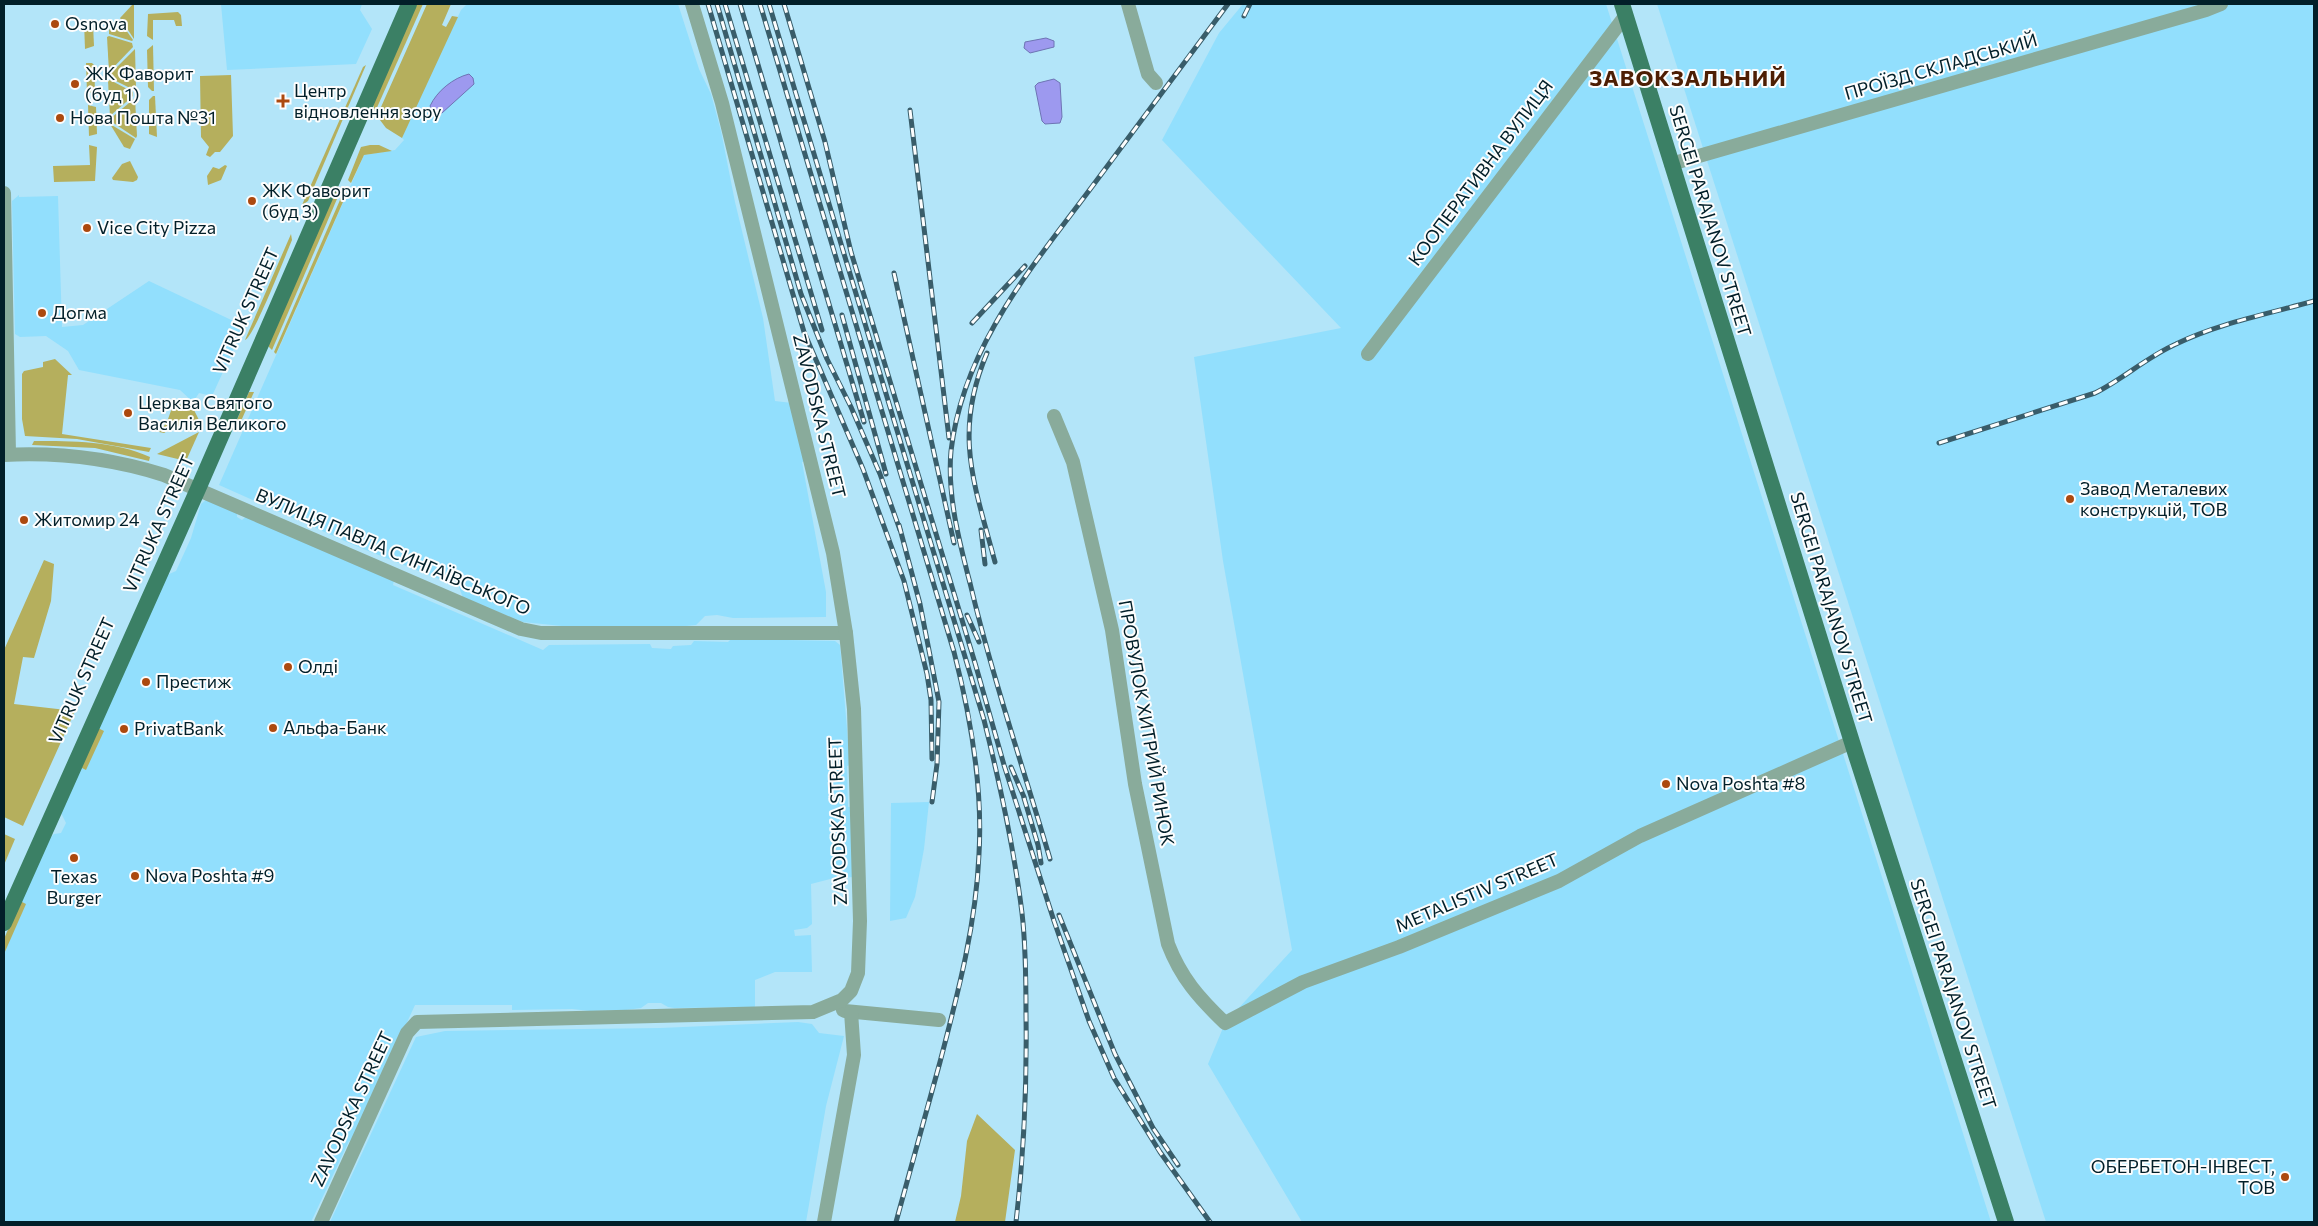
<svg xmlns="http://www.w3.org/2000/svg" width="2318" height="1226" font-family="Commissioner,sans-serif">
<rect width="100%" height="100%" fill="#b3e5f9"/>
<g fill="#92dffd">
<polygon points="221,4 362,4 360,10 372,29 356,64 227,70"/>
<polygon points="467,4 678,4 699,69 711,94 721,131 735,202 763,318 775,401 792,403 808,461 802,462 826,592 826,617 733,618 717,615 705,616 696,625 686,626 562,626 523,622 463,598 459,587 356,546 219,485 364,155 395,150 404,140 402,138 408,122 461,10"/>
<polygon points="1243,4 1606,4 1991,1222 1302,1222 1208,1064 1225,1023 1292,950 1223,561 1194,357 1341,328 1162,140 1219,33"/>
<polygon points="1657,4 2314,4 2314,1222 2046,1222"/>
<polygon points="19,195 19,197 58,196 62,327 83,325 149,281 244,326 212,396 199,393 193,402 180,390 79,370 68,351 46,336 20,337 15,334 12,201"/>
<polygon points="206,500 237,512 237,517 242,520 247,516 394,580 393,585 543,650 549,645 650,644 652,648 671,649 673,646 691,645 694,641 728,642 731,639 835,641 840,645 850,765 847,766 848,807 853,807 855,877 834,878 811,884 812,924 807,928 794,930 795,936 811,935 812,972 775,972 755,980 755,1007 674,1008 668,1007 661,1003 648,1003 641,1008 626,1010 590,1011 572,1009 512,1010 512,1005 415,1005 352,1142 349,1141 311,1222 4,1222 4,938 47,841 54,834 61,833 66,823 61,813 167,575 176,571 191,538 201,504"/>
<polygon points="929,802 924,849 915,897 906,918 890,921 891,803"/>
<polygon points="798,1022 812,1024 819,1033 844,1036 826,1106 806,1222 330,1222 416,1037 445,1031 660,1028"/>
</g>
<g fill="#b5af5d">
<polygon points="133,4 134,4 134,39 120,18"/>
<polygon points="416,4 423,4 375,112 373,104"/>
<polygon points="427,4 451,4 442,25 446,27 452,16 458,17 402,138 386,128 377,116"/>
<polygon points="178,12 181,15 182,26 176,26 174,20 153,20 153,40 147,36 148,14"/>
<polygon points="119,20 133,40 132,41 109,34 109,30"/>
<polygon points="84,22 93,24 94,46 85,49"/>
<polygon points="109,36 132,43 133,47 109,72 107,37"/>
<polygon points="153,45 154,91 152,91 148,87 147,50"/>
<polygon points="135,49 136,88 134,90 110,78 110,74"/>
<polygon points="86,63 92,63 94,65 95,90 93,92 87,93"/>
<polygon points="366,65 308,201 302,205 363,67"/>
<polygon points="231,75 233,136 220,152 215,152 210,157 206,155 209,147 201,137 200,76"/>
<polygon points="110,80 133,92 133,96 110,116 108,81"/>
<polygon points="153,96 155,96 157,137 149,134 149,100"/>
<polygon points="135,98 137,136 136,138 112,122 111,118"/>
<polygon points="88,105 96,107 97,134 89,136"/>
<polygon points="110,124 135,139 130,149 124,147"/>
<polygon points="89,145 97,147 95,181 54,182 53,166 90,165"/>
<polygon points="370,145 379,145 392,151 364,155 351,183 348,180 361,147"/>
<polygon points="130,161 138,177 137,180 133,182 113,180 112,178 122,164"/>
<polygon points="225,165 227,166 221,180 208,185 207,176 213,167 219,169"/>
<polygon points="334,192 340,192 272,350 268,346"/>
<polygon points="343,193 347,193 276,354 274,352"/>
<path d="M291 234 292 240C286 254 254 337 245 340Z"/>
<polygon points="55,359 72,375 68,375 62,434 151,448 149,452 77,439 25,436 22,419 22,374 24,371 43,367 43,362"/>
<polygon points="249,392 254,392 241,421 239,423 236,422"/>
<polygon points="174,402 194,410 199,420 197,429 192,432 187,431 185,425 181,424 179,427 175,426 164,433 159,432 167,422"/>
<polygon points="199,432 186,461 157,454"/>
<path d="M34 441C72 441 115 441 150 457L149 461 95 448 32 445Z"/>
<polygon points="44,560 54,564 51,601 34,658 23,657 14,704 75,711 23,826 4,817 4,650"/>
<polygon points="98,728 104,731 86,770 80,767"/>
<polygon points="4,834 15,839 4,865"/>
<polygon points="20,901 26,904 4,954 4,939"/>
<polygon points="977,1114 1015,1150 1005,1222 955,1222 961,1196 967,1141"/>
</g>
<g fill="#9d99ef" stroke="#6e74b4">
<polygon points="1046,38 1054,41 1054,47 1030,53 1024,48 1025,42"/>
<path d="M469 74 473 78 474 84 442 113 433 111 430 106C437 91 453 78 469 74Z"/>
<polygon points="1054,79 1060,83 1062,117 1060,123 1045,124 1042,121 1035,86 1038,83"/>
</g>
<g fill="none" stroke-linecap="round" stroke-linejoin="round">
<g stroke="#89ab9b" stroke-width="14">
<polyline points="1128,4 1148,74 1156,83"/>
<polyline points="1671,164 2206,10 2221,4"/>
<polyline points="4,193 9,454"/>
<polyline points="1368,354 1626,15"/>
<path d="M1054 416 1073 462 1112 630 1135 784 1168 944C1181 978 1199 998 1225 1023L1303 982 1399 947 1559 881 1640 836 1852 742"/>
<path d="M4 455C60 452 110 458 164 475L521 629 541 633H846"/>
<polyline points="843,1010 845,1011 939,1020"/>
<polyline points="321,1222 407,1033 417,1022 813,1012 842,1000 851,991 858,973 860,921 854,709 846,633 833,553 722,103 692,4"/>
<polyline points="824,1222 854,1055 851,1012"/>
</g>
<g stroke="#3b8065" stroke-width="16">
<polyline points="1622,4 1856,755 2006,1222"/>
<polyline points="4,923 198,489 409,4"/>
</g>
<g stroke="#395d6a" stroke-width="5">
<g id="rail">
<polyline points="708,4 804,332 863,469 904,581 927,674 931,700 932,759"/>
<polyline points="717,4 801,294 827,359 851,407 880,474 900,530"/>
<polyline points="725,4 822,330"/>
<polyline points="740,4 864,422"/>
<path d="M760 4 954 652C971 718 983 786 979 854 976 925 958 993 940 1062 925 1115 911 1169 896 1222"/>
<path d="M769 4 984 720C1000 784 1014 848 1022 913 1026 947 1026 981 1026 1015 1027 1084 1024 1153 1016 1222"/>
<polyline points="784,4 825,142 851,252 975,663 1004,765 1054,921 1089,1021 1114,1078 1160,1152 1210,1222"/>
<polyline points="1244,16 1250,4"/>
<polyline points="910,110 949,438"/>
<polyline points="894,273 954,543"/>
<polyline points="842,315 886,474"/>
<polyline points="972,323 1025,266"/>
<path d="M987 353C953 433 974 483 995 562"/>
<path d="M1939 443 2095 393C2123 379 2147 357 2176 344 2219 323 2268 314 2314 301"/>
<polyline points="899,525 920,604 939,702 937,764 932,802"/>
<polyline points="981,530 985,564"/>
<polyline points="967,615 979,642"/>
<polyline points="1011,767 1024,797"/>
<polyline points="1024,798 1038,845 1041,863"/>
<path d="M1050 859C1023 767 992 676 970 583 959 541 947 494 951 451 963 346 1033 266 1094 184 1139 124 1183 64 1228 4"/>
<polyline points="1059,915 1115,1054 1153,1128 1178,1165"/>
</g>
</g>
<use href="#rail" stroke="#fdfdfd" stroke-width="3" stroke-dasharray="9" stroke-linecap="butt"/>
</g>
<g fill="#ac490f" stroke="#fdfdfd" stroke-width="2">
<circle cx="55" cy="24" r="5"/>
<circle cx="75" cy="84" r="5"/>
<path d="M280.5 93.5h5v5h5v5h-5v5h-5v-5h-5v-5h5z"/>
<circle cx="60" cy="118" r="5"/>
<circle cx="252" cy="201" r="5"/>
<circle cx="87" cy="228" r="5"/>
<circle cx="42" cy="313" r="5"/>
<circle cx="128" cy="413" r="5"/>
<circle cx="2070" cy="499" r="5"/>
<circle cx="24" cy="520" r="5"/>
<circle cx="288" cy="667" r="5"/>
<circle cx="146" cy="682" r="5"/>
<circle cx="273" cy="728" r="5"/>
<circle cx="124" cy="729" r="5"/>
<circle cx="1666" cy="784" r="5"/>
<circle cx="74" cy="858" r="5"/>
<circle cx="135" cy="876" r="5"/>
<circle cx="2285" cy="1177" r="5"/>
</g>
<g text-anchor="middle" stroke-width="4" stroke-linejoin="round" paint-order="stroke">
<g font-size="18" fill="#021f29" stroke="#fdfdfd" text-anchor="start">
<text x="65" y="30">Osnova</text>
<text x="85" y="80">ЖК Фаворит<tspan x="85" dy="21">(буд 1)</tspan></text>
<text x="294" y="97">Центр<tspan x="294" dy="21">відновлення зору</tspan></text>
<text x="70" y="124">Нова Пошта №31</text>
<text x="262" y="197">ЖК Фаворит<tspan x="262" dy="21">(буд 3)</tspan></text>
<text x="97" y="234">Vice City Pizza</text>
<text x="52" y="319">Догма</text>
<text x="138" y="409">Церква Святого<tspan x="138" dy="21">Василія Великого</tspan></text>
<text x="2080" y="495">Завод Металевих<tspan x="2080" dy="21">конструкцій, ТОВ</tspan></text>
<text x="34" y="526">Житомир 24</text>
<text x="298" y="673">Олді</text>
<text x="156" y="688">Престиж</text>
<text x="283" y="734">Альфа-Банк</text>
<text x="134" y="735">PrivatBank</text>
<text x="1676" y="790">Nova Poshta #8</text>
<text x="145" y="882">Nova Poshta #9</text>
<text x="74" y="883" text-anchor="middle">Texas<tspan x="74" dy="21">Burger</tspan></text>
<text x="2275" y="1173" text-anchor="end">ОБЕРБЕТОН-ІНВЕСТ,<tspan x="2275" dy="21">ТОВ</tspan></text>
</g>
<g font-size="18" fill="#021f29" stroke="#fdfdfd">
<text transform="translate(1941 67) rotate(-16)" y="6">ПРОЇЗД СКЛАДСЬКИЙ</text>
<text transform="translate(1481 173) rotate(-53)" y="6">КООПЕРАТИВНА ВУЛИЦЯ</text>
<text transform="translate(1710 221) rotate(73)" y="6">SERGEI PARAJANOV STREET</text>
<text transform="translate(246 311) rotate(-66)" y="6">VITRUK STREET</text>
<text transform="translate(819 416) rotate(76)" y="6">ZAVODSKA STREET</text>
<text transform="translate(159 524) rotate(-66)" y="6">VITRUKA STREET</text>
<text transform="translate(393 552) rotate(23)" y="6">ВУЛИЦЯ ПАВЛА СИНГАЇВСЬКОГО</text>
<text transform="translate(1831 608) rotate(73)" y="6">SERGEI PARAJANOV STREET</text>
<text transform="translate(82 681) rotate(-66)" y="6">VITRUK STREET</text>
<text transform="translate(1146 723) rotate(80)" y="6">ПРОВУЛОК ХИТРИЙ РИНОК</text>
<text transform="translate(838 821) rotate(-92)" y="6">ZAVODSKA STREET</text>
<text transform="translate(1477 893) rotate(-23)" y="6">METALISTIV STREET</text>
<text transform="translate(1953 994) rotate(72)" y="6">SERGEI PARAJANOV STREET</text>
<text transform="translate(352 1109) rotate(-65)" y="6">ZAVODSKA STREET</text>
</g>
<g font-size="22" font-weight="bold" letter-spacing="1" fill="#4d1e04" stroke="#fdfdfd">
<text x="1688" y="86">ЗАВОКЗАЛЬНИЙ</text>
</g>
</g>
<rect width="2318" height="1226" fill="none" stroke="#021f29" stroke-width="10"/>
</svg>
